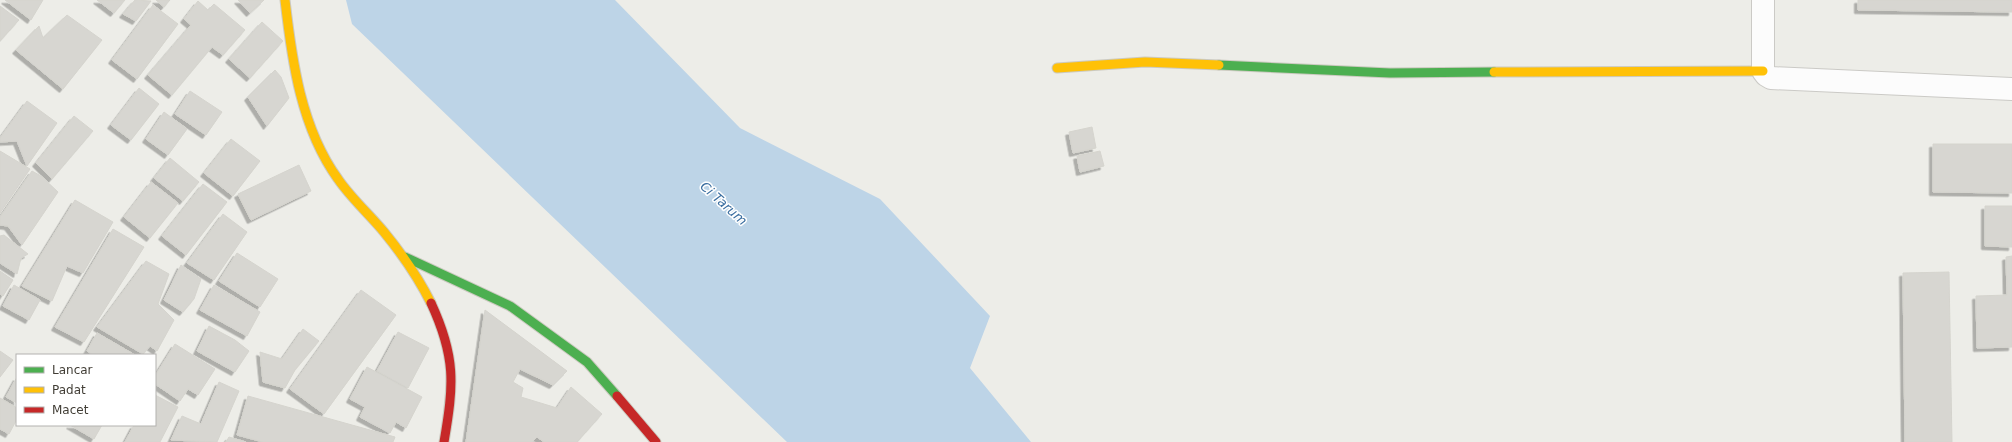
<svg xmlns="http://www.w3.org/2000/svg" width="2012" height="442" font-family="'DejaVu Sans',sans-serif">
<defs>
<filter id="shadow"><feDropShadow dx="-3.5" dy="3.5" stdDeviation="0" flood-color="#0004"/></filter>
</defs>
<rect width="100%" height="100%" fill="#edede8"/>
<polygon fill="#bdd4e7" points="346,0 615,0 740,128 880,199 990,316 970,368 1031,442 787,442 352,24"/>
<g fill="#d7d6d1" stroke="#d5d4ce" filter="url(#shadow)">
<polygon points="5,0 43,0 31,20"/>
<polygon points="97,0 125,0 114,13"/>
<polygon points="135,0 151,1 136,21 123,14"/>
<polygon points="156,0 170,0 164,7"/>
<polygon points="238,0 264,0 250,13"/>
<polygon points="1858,0 2012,0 2012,12 1858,10"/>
<polygon points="198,1 208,10 214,4 245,30 223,55 212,47 172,95 148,75 191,25 184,19"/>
<polygon points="153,5 178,24 137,79 112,60"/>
<polygon points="0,6 19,20 0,41"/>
<polygon points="67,15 102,40 63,89 16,50 39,26 43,38"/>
<polygon points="262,22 283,41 250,78 229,59"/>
<polygon points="275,70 281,77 289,98 267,126 248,97"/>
<polygon points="139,88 159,104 131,140 111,125"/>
<polygon points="190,91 222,112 206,135 175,114"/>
<polygon points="27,101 57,123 27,166 17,141 0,142 0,138"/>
<polygon points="164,112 187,129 168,155 146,139"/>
<polygon points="74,116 93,131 52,179 36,163"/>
<polygon points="1092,127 1096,148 1073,153 1069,132"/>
<polygon points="231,139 260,161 233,196 204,173"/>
<polygon points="1933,144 2012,144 2012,193 1933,192"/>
<polygon points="0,151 30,169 0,213"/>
<polygon points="1100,151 1104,166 1080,172 1077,156"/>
<polygon points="170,158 199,182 183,201 154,178"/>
<polygon points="299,165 311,191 251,220 238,194"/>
<polygon points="32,171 41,176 58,192 22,245 8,226 0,225 0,217"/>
<polygon points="151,182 178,203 150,238 124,217"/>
<polygon points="203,184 227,202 186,255 162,236"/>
<polygon points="75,200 113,222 83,273 67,266 52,301 22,286"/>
<polygon points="1985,206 2012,206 2012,247 1985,246"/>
<polygon points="223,214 247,232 214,280 187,263"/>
<polygon points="113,229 144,247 84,342 55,327"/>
<polygon points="4,235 28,254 21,258 17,274 0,263 0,236"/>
<polygon points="237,253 278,279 260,307 219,281"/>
<polygon points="2012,256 2012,347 1977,348 1976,296 2007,295 2006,257"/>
<polygon points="146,261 169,274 158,304 174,320 157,351 150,346 143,354 97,327"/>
<polygon points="181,265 201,279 194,299 183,312 164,300"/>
<polygon points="0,271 13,280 3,296 0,294"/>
<polygon points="1949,272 1952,442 1905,442 1903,273"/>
<polygon points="14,285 40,300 29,320 3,306"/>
<polygon points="214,285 260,312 247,336 200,310"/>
<polygon points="361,290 396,315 324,414 290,389"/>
<polygon points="485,310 567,371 553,385 520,369 513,382 523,388 521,397 557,408 571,387 602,414 577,442 544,442 537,437 532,442 466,442"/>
<polygon points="209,326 235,340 249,351 235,372 197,351"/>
<polygon points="303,329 319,341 295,370 285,388 263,382 260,352 282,359"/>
<polygon points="398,332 429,348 408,388 377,371"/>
<polygon points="97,333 135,355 93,355 87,351"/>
<polygon points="175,344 215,369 198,395 188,389 180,401 155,384 155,376"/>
<polygon points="0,351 13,360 0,377"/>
<polygon points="367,367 422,397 406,428 396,422 390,433 360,417 365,407 350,399"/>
<polygon points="17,377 17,403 6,397"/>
<polygon points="219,382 239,391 217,442 171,440 182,416 201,424"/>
<polygon points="155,395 178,407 160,442 125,442 134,425 155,425"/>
<polygon points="248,396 395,437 393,442 263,442 237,435"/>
<polygon points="0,398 17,408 17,419 9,434 0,429"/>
<polygon points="70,425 102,425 94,439"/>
<polygon points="229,437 246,442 226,442"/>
</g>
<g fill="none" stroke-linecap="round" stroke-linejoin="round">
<g stroke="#cbcac6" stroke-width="24">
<polyline id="street" points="1763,0 1763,71 1766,75 1771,78 2012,89"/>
</g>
<g stroke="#cccac0" stroke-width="11">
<g id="fast">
<polyline points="1219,65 1390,73 1494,72"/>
<polyline points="405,257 510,306 587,362 617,396"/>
</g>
</g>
<g stroke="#cccac0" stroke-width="11">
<g id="slow">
<path d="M285 0C292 61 301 128 338 179 351 198 369 214 384 232 402 254 418 277 431 303"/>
<polyline points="1057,68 1145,62 1219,65"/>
<polyline points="1494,72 1763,71"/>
</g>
</g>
<g stroke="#cccac0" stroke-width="11">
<g id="jam">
<path d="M431 303C456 357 454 384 444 442"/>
<polyline points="617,396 656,442"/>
</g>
</g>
<use href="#street" stroke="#fcfcfc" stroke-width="22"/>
<use href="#fast" stroke="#4caf50" stroke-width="9"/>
<use href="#slow" stroke="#ffc107" stroke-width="9"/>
<use href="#jam" stroke="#c62828" stroke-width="9"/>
</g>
<g text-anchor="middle" stroke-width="3" stroke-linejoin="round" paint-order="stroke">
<g font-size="13" font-style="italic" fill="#3c6fa1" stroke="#fff">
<text transform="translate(724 203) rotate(42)" y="5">Ci Tarum</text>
</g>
</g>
<rect x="16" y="354" width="140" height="72" fill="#ffffff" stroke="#b3b2af"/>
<rect x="24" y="367" width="20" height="6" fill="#4caf50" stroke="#b3b2af"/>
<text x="52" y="374" font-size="12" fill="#423e36">Lancar</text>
<rect x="24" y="387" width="20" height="6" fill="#ffc107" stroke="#b3b2af"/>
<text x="52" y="394" font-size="12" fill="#423e36">Padat</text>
<rect x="24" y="407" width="20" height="6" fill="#c62828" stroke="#b3b2af"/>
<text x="52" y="414" font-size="12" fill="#423e36">Macet</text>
</svg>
